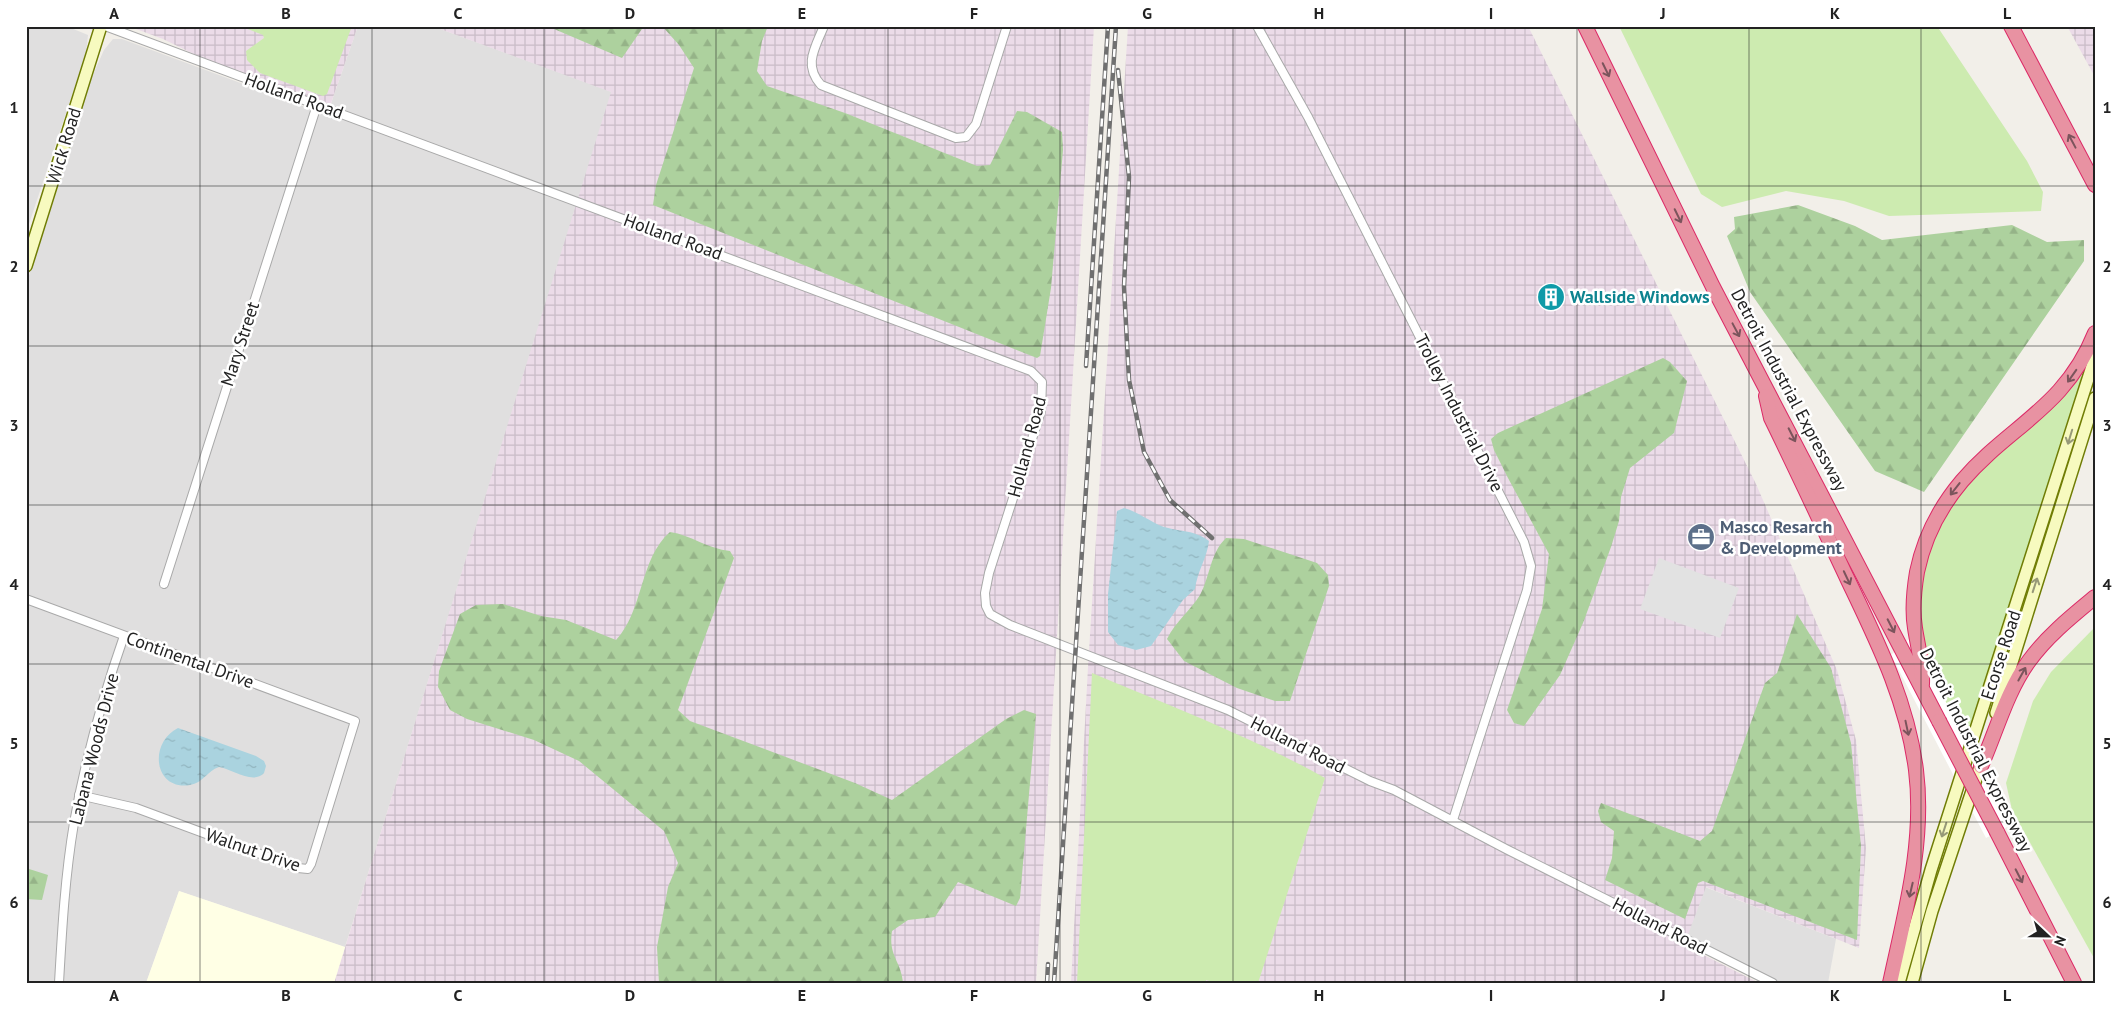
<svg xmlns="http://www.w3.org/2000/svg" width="2121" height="1009" font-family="'PT Sans',sans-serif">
<defs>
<pattern id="industrial-grid" width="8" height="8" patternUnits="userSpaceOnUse" patternTransform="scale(1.25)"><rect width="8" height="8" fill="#ebdbe8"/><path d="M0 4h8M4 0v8" fill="none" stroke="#c9bcc7"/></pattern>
<pattern id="forest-firs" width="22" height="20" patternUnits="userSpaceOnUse" patternTransform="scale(1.25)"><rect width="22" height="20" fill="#add19e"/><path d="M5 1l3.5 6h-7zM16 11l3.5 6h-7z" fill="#95b388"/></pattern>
<pattern id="water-ripples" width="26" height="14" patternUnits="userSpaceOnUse" patternTransform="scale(1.25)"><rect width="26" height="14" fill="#aad3df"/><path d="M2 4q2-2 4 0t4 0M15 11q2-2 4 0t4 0" fill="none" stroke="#92b5bf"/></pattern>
</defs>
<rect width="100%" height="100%" fill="#f2efe9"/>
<g fill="#e0dfdf">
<polygon points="26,26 66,26 88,35 86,53 26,233"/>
<polygon points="358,26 432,26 612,92 345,947 179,891 146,983 26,983 26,285 91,79 104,50 113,39 122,39 327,115"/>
<polygon points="1705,887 1836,939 1828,983 1782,983 1687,936"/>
</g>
<g fill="url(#industrial-grid)">
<polygon points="128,26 358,26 330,106 204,59 163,39"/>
<polygon points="432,26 1094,26 1036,983 334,983 611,92"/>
<polygon points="1128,26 1528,26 1756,484 1837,670 1856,740 1866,848 1859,948 1706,887 1684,945 1759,983 1071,983 1088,667"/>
<polygon points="2067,26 2095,26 2095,77"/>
</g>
<polygon fill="#ffffe5" points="179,891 345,947 334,983 146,983"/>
<g fill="#cdebb0">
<polygon points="240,26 352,26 327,94 323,96 260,73 247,60 246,51 264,38 263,35"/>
<polygon points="1619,26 1937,26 2027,161 2043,192 2041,211 1889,216 1844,201 1786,191 1722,207 1701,194"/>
<path d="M2079 376 2082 377 1967 748C1955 724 1940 698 1932 672 1909 603 1923 528 1975 476 2009 441 2050 416 2079 376Z"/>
<polygon points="2095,627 2095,960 2012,810 2006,783 2033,701 2051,672"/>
<path d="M1092 673C1170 706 1250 736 1325 778L1258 983H1216L1206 980 1205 983H1077Z"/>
</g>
<g fill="url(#forest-firs)">
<polygon points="547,26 644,26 622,58"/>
<polygon points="662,26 768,26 762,41 757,71 767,86 845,113 977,166 990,165 1017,111 1027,112 1062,132 1063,150 1051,288 1040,356 1037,358 653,205 656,185 694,68 679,45"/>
<polygon points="1798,205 1855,226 1882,240 2012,225 2047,242 2084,240 2084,261 1924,492 1875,471 1750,292 1727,236 1735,229 1734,217"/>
<polygon points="1663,358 1670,362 1687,381 1674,433 1630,468 1621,497 1619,521 1611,547 1583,623 1560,675 1524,726 1514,723 1507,710 1542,609 1549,554 1508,478 1494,450 1491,439 1498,433"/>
<path d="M670 532C691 535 708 549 730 551L734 558 678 710 690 721 855 783 892 800 1006 719 1024 710 1036 714 1020 898 1016 906 958 882 935 917 908 920 892 931C888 956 901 960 903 983H659L657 947 668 887 678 863 664 831 579 761 534 740 467 719 450 710 438 687 439 671 460 614 476 605 503 604 541 616 566 620 616 640C644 610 639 559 670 532Z"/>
<path d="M1226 538 1244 539 1317 563 1328 575 1329 586 1290 701H1275L1237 688 1184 661 1167 639C1176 621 1190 611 1200 595 1210 577 1210 553 1226 538Z"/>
<polygon points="1797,614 1831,668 1851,743 1861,846 1857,940 1703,881 1698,883 1685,919 1605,880 1612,858 1614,831 1601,822 1598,811 1601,803 1700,841 1712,831 1765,683 1777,673"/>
<polygon points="26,868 48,875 42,900 26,899"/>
</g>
<polygon fill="#e2e2e2" points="1659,558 1739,588 1720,638 1640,609"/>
<g fill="url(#water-ripples)">
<path d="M1124 508C1139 512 1150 522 1164 527 1181 532 1195 530 1209 541 1207 558 1197 572 1195 589L1183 600 1151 646 1136 650 1118 645 1108 632V594L1117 511Z"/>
<path d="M178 728 256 756 264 761 266 766 264 773C253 785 232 769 219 767 207 771 203 783 190 785 154 791 148 743 178 728Z"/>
</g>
<polygon fill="#fff" points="1909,639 1923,639 1933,675 1986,786 2009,826 1986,838 1891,655"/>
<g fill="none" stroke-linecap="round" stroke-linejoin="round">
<g stroke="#a9a9a9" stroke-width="10">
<g id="street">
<polyline points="105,26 1031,371 1042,382 1041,411 989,573 985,593 986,606 990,614 1010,625 1228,710 1370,781 1394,790 1506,849 1773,983"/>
<path d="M824 26C815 48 803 65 821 85L956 138 966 137 976 124 1007 26"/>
<polyline points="1257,26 1308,117 1524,542 1531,566 1527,590 1453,820"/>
<polyline points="164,584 317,105"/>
<polyline points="26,599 355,721 311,864 308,869 298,868 136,808 79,795"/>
<path d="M59 983C62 930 65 876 74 823 85 760 103 696 124 636"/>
</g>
</g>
<g stroke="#707d05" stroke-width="14">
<g id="secondary">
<polyline points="26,266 101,26"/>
<polyline points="1996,713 2095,398"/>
<polyline points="1899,983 1931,870 2095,357"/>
<polyline points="1912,983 1932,911 1983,758"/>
</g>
</g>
<g stroke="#dc2a67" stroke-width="16">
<g id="highway">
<polyline points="1585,26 1713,287 1939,721"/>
<polyline points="2011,26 2095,185"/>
<path d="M1766 396 1771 418C1797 471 1822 525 1847 578 1877 641 1907 700 1916 770 1925 842 1905 913 1890 983"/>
<path d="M1922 684C1923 664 1918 648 1915 628 1912 610 1914 590 1917 572 1924 538 1940 507 1962 481 2009 426 2065 408 2095 333"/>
<path d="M1981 766C1996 732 2007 691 2029 661 2047 636 2072 616 2095 597"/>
<polyline points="1997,832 2074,983"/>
</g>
</g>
<use href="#street" stroke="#fff" stroke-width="8"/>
<use href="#secondary" stroke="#f7fabf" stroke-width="11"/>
<use href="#highway" stroke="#e892a2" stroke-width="14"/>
<g stroke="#707070" stroke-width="4.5">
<g id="rail">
<polyline points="1118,70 1129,177 1124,287 1129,380 1144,452 1170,500 1212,538"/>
<polyline points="1086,366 1108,26"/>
<polyline points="1047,983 1048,964"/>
<polyline points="1054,983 1116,26"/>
</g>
</g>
<use href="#rail" stroke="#fff" stroke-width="2.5" stroke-dasharray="8" stroke-linecap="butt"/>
<g stroke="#dc2a67" stroke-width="16" stroke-linecap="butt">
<polyline id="highway-bridge" points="1939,721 1997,832"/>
</g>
<use href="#highway-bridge" stroke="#e892a2" stroke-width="14"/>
</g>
<defs><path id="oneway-shaft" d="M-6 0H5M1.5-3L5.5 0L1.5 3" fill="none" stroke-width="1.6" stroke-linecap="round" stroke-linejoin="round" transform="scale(1.25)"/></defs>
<g stroke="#7b545c">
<use href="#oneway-shaft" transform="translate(1606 70) rotate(64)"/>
<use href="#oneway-shaft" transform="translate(2072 141) rotate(-118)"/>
<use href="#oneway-shaft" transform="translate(1678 216) rotate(64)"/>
<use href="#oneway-shaft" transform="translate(1736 330) rotate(62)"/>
<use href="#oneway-shaft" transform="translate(2072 376) rotate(125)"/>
<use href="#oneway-shaft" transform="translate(1792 435) rotate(63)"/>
<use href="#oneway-shaft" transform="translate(1955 489) rotate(128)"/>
<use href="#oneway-shaft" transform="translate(1847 578) rotate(65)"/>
<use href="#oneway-shaft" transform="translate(1891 626) rotate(63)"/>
<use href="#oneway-shaft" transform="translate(2022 674) rotate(-61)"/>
<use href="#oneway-shaft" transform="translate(1907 728) rotate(78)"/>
<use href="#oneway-shaft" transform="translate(2019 876) rotate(63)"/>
<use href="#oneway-shaft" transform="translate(1911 890) rotate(103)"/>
</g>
<g stroke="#979978">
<use href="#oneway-shaft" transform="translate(2070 437) rotate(107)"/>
<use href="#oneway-shaft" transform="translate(2035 585) rotate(-72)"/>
<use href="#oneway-shaft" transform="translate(1944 830) rotate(108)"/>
</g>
<path fill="none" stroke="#222" stroke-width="1" stroke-opacity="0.55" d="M200 26V983M372 26V983M544 26V983M716 26V983M888 26V983M1060 26V983M1233 26V983M1405 26V983M1577 26V983M1749 26V983M1921 26V983M26 186H2095M26 346H2095M26 505H2095M26 664H2095M26 822H2095"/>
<defs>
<g id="building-disc" transform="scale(1.4375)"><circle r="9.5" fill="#0f9aa8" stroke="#fff"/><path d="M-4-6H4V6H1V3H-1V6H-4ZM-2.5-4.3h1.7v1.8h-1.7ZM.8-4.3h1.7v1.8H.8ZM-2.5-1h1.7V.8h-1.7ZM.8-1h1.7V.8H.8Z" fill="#fff"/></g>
<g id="office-disc" transform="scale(1.4375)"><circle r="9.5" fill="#5c6f8a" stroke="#fff"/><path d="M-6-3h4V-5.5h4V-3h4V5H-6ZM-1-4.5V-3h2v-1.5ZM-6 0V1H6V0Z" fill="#fff"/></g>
</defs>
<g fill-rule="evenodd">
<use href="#building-disc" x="1551" y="297"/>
<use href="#office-disc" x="1701" y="537"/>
</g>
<g text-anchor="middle" stroke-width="5" stroke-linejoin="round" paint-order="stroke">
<g font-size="18" fill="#222" stroke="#fff">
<text transform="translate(294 96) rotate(20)" y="6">Holland Road</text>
<text transform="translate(64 146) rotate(-73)" y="6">Wick Road</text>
<text transform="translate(673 237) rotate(20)" y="6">Holland Road</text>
<text transform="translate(240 344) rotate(-72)" y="6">Mary Street</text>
<text transform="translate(1789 390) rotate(62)" y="6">Detroit Industrial Expressway</text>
<text transform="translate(1459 413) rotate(63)" y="6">Trolley Industrial Drive</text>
<text transform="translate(1027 447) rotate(-75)" y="6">Holland Road</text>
<text transform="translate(2001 655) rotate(-72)" y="6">Ecorse Road</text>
<text transform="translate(190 660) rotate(20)" y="6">Continental Drive</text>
<text transform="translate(1298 745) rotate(27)" y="6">Holland Road</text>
<text transform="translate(94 749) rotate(-76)" y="6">Labana Woods Drive</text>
<text transform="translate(1976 750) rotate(63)" y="6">Detroit Industrial Expressway</text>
<text transform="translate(253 850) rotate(19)" y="6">Walnut Drive</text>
<text transform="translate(1660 926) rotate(27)" y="6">Holland Road</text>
</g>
<g font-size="18" font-weight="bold" fill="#0d838f" stroke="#fff" text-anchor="start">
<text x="1570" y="303">Wallside Windows</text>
</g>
<g font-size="18" font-weight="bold" fill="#4e5e75" stroke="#fff" text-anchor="start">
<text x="1720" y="533">Masco Resarch<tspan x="1720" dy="21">&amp; Development</tspan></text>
</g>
</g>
<rect width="2121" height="1009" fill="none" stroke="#ffffff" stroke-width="55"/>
<g transform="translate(2048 936) rotate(112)" stroke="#ffffff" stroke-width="4" paint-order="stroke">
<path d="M0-4L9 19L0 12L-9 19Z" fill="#222222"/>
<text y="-8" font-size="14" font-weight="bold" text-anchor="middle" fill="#222222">N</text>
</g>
<rect x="28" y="28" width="2066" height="954" fill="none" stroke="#222" stroke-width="2"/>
<g font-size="16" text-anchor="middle" font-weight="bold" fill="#222">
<text x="114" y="19">A</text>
<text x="286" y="19">B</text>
<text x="458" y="19">C</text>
<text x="630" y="19">D</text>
<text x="802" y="19">E</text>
<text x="974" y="19">F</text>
<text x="1147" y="19">G</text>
<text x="1319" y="19">H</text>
<text x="1491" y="19">I</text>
<text x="1663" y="19">J</text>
<text x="1835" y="19">K</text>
<text x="2007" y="19">L</text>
<text x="14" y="113">1</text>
<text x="2107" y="113">1</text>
<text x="14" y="272">2</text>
<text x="2107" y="272">2</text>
<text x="14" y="431">3</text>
<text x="2107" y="431">3</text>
<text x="14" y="590">4</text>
<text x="2107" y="590">4</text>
<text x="14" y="749">5</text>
<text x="2107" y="749">5</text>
<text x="14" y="908">6</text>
<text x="2107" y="908">6</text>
<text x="114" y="1001">A</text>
<text x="286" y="1001">B</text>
<text x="458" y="1001">C</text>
<text x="630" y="1001">D</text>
<text x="802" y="1001">E</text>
<text x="974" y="1001">F</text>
<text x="1147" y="1001">G</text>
<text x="1319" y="1001">H</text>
<text x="1491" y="1001">I</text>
<text x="1663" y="1001">J</text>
<text x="1835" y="1001">K</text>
<text x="2007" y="1001">L</text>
</g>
</svg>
